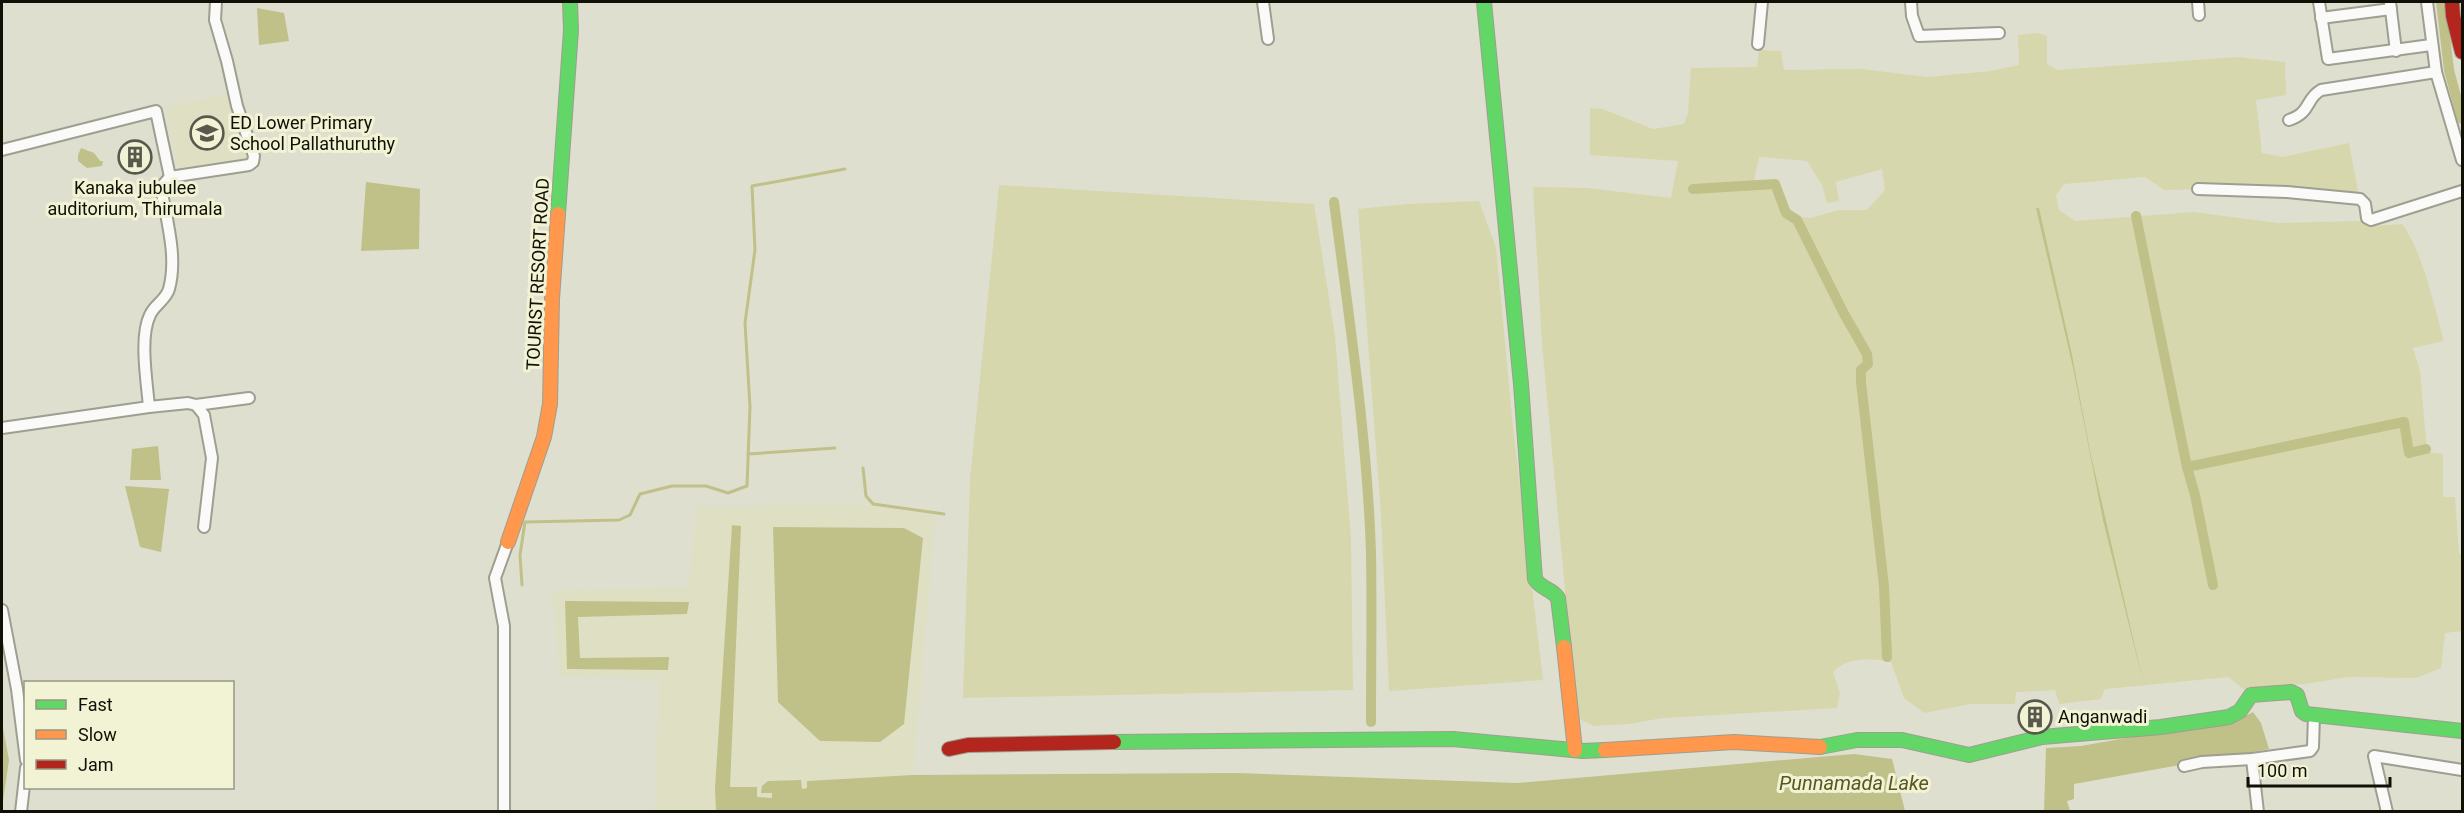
<svg xmlns="http://www.w3.org/2000/svg" width="2464" height="813" font-family="Roboto,sans-serif">
<rect width="100%" height="100%" fill="#dfdfcf"/>
<g fill="#dfe0c3">
<polygon points="231,94 250,160 179,173 166,106"/>
<polygon points="867,505 936,516 913,775 807,781 807,788 773,793 772,798 757,797 757,787 715,788 716,811 655,811 659,679 560,677 552,590 688,587 697,506"/>
</g>
<g fill="#d7d7ad" fill-rule="evenodd">
<path d="M2037 33 2047 36V64L2058 70 2237 57 2285 62 2286 95 2256 100 2262 153 2283 157 2349 143 2359 196 2244 188 2164 190 2145 177 2064 184 2056 195 2059 210 2075 221 2193 212 2278 223 2364 221 2375 226 2402 224C2422 249 2435 309 2444 341L2413 348 2420 371 2427 452 2443 454V497H2455L2459 553 2462 556V631L2445 633 2441 668 2416 678 2348 677 2312 683 2245 690 2228 677 2105 689 2101 699 2059 704 2055 690 2016 692 2015 704H1971L1924 713 1904 698 1891 662C1872 658 1848 656 1833 672L1840 693 1837 708 1663 718 1629 724 1594 726 1577 718 1542 344 1533 187 1587 188 1671 198 1678 161 1590 155V108L1603 109 1653 129 1684 124 1688 113 1691 68 1757 67 1759 50 1781 51 1784 70 1862 69 1927 77 1991 71 2019 65 2018 35ZM1759 157 1807 161 1822 185 1827 203 1839 201 1836 182 1882 169 1885 190 1867 210H1838L1811 218 1782 215 1775 181 1754 180Z"/>
<polygon points="999,185 1314,204 1335,336 1351,539 1353,690 963,698 970,480"/>
<polygon points="1479,201 1496,248 1513,427 1543,680 1389,691 1381,515 1358,209 1407,204"/>
</g>
<g fill="#c0c089">
<polygon points="257,8 284,13 289,41 259,45"/>
<polygon points="81,148 94,153 100,161 103,161 102,166 87,168 78,161 78,155"/>
<polygon points="366,182 420,189 419,249 361,251"/>
<polygon points="2036,208 2039,208 2071,350 2090,451 2144,686 2103,520 2074,372"/>
<polygon points="158,446 161,480 130,480 132,449"/>
<polygon points="125,486 169,489 161,552 140,547"/>
<polygon points="732,525 741,526 730,787 757,787 757,797 772,798 772,793 761,793 762,786 768,781 801,780 802,789 807,788 807,781 913,775 1236,773 1517,783 1854,754 1892,759 1905,811 716,811 715,788"/>
<polygon points="773,527 904,528 923,538 904,724 880,742 820,741 778,702"/>
<polygon points="565,601 689,602 687,614 578,617 580,658 669,657 668,670 567,669"/>
<polygon points="2253,712 2261,723 2269,749 2074,784 2074,799 2067,801 2070,811 2044,812 2046,748 2081,746 2243,717"/>
<polygon points="2,723 9,760 2,808"/>
</g>
<g fill="none" stroke-linecap="round" stroke-linejoin="round">
<g stroke="#c0c089" stroke-width="3">
<polyline points="748,454 835,448"/>
<polyline points="863,468 866,496 873,504 944,514"/>
<polyline points="522,585 520,555 525,522 619,520 630,515 640,494 672,486 706,486 728,493 747,486 750,407 745,323 755,250 752,186 845,169"/>
</g>
<g stroke="#c0c089" stroke-width="10">
<polyline points="2441,2 2449,70 2462,119"/>
<polyline points="1693,189 1775,184 1786,213 1797,220 1843,312 1867,354 1868,364 1861,370 1861,382 1884,586 1887,657"/>
<path d="M1334 202C1349 318 1367 435 1371 552 1372 609 1371 665 1371 722"/>
<polyline points="2136,216 2187,467"/>
<polyline points="2213,585 2195,495 2187,467 2404,422 2409,453 2426,449"/>
</g>
<g stroke="#9e9e91" stroke-width="14">
<g id="street">
<polyline points="1263,2 1268,39"/>
<polyline points="1911,2 1912,16 1919,36 1999,33"/>
<polyline points="2198,2 2199,15"/>
<polyline points="2319,2 2328,59 2431,45"/>
<polyline points="2390,2 2396,51"/>
<polyline points="2427,2 2436,72 2462,160"/>
<polyline points="2321,18 2391,9"/>
<polyline points="1758,44 1762,2"/>
<path d="M2289 120C2312 112 2305 99 2321 90L2436 72"/>
<polyline points="2,150 156,111 170,177"/>
<polyline points="2198,189 2287,192 2360,199 2365,204 2367,218 2371,220 2462,191"/>
<polyline points="196,405 249,398"/>
<polyline points="2,428 149,407"/>
<path d="M204 527 212 458 204 415 196 405 188 403 149 407C147 382 139 337 150 315 154 305 166 300 169 289 178 256 166 219 161 187L170 177 249 165 253 162 254 156 237 106 227 61 215 20 216 2"/>
<polyline points="2,610 17,689 26,760"/>
<polyline points="2252,759 2258,812"/>
<polyline points="2184,766 2202,762 2252,759 2310,751 2313,747 2314,715"/>
<polyline points="21,812 26,768"/>
<polyline points="504,812 504,626 495,578 508,542"/>
<polyline points="2387,812 2374,756 2462,770"/>
</g>
</g>
<g stroke="#9e9e91" stroke-width="16">
<g id="fast">
<path d="M1484 2 1521 384 1535 579C1542 590 1551 588 1558 598L1564 647"/>
<polyline points="558,214 571,30 570,2"/>
<polyline points="1114,742 1453,739 1583,751 1605,750"/>
<polyline points="1820,747 1857,740 1902,740 1969,755 2042,737 2161,727 2229,717 2240,711 2251,695 2291,692 2297,695 2302,711 2306,714 2462,731"/>
</g>
</g>
<g stroke="#9e9e91" stroke-width="16">
<g id="slow">
<polyline points="508,542 544,437 550,404 552,299 558,214"/>
<polyline points="1564,647 1575,750"/>
<polyline points="1605,750 1734,742 1820,747"/>
</g>
</g>
<g stroke="#9e9e91" stroke-width="16">
<g id="jam">
<polyline points="2452,2 2453,16 2462,52"/>
<polyline points="949,749 968,745 1114,742"/>
</g>
</g>
<use href="#street" stroke="#fafaf8" stroke-width="10"/>
<use href="#fast" stroke="#63d668" stroke-width="14"/>
<use href="#slow" stroke="#ff974d" stroke-width="14"/>
<use href="#jam" stroke="#b3261e" stroke-width="14"/>
</g>
<defs>
<g id="school-ring" transform="scale(1.725)"><circle r="9.5" fill="#f2f3d5" stroke="#58584c" stroke-width="1.5"/><path d="M0-5L7-2L0 1L-7-2ZM-4 1L0 2.5L4 1V4Q0 6-4 4Z" fill="#58584c"/></g>
<g id="building-ring" transform="scale(1.725)"><circle r="9.5" fill="#f2f3d5" stroke="#58584c" stroke-width="1.5"/><path d="M-4-6H4V6H1V3H-1V6H-4ZM-2.5-4.3h1.7v1.8h-1.7ZM.8-4.3h1.7v1.8H.8ZM-2.5-1h1.7V.8h-1.7ZM.8-1h1.7V.8H.8Z" fill="#58584c"/></g>
</defs>
<g fill-rule="evenodd">
<use href="#school-ring" x="207" y="133"/>
<use href="#building-ring" x="135" y="157"/>
<use href="#building-ring" x="2035" y="717"/>
</g>
<g text-anchor="middle" stroke-width="6" stroke-linejoin="round" paint-order="stroke">
<g font-size="18" fill="#101006" stroke="#f2f3d5" text-anchor="start">
<text x="230" y="129">ED Lower Primary<tspan x="230" dy="21">School Pallathuruthy</tspan></text>
<text x="135" y="194" text-anchor="middle">Kanaka jubulee<tspan x="135" dy="21">auditorium, Thirumala</tspan></text>
<text x="2058" y="723">Anganwadi</text>
</g>
<g font-size="18" fill="#101006" stroke="#f2f3d5">
<text transform="translate(538 274) rotate(-87)" y="6">TOURIST RESORT ROAD</text>
</g>
<g font-size="20" font-style="italic" fill="#585722" stroke="#f2f3d5">
<text x="1854" y="790">Punnamada Lake</text>
</g>
</g>
<rect width="2464" height="813" fill="none" stroke="#101006" stroke-width="6"/>
<rect x="24" y="681" width="210" height="108" fill="#f2f3d5" stroke="#989882" stroke-width="1.5"/>
<rect x="36" y="700" width="30" height="9" fill="#63d668" stroke="#989882" stroke-width="1.5"/>
<text x="78" y="711" font-size="18" fill="#101006">Fast</text>
<rect x="36" y="730" width="30" height="9" fill="#ff974d" stroke="#989882" stroke-width="1.5"/>
<text x="78" y="741" font-size="18" fill="#101006">Slow</text>
<rect x="36" y="760" width="30" height="9" fill="#b3261e" stroke="#989882" stroke-width="1.5"/>
<text x="78" y="771" font-size="18" fill="#101006">Jam</text>
<path d="M2248 777v9h142v-9" fill="none" stroke="#101006" stroke-width="3"/>
<text x="2257" y="777" font-size="18" fill="#101006" stroke="#f2f3d5" stroke-width="4.5" paint-order="stroke">100 m</text>
</svg>
